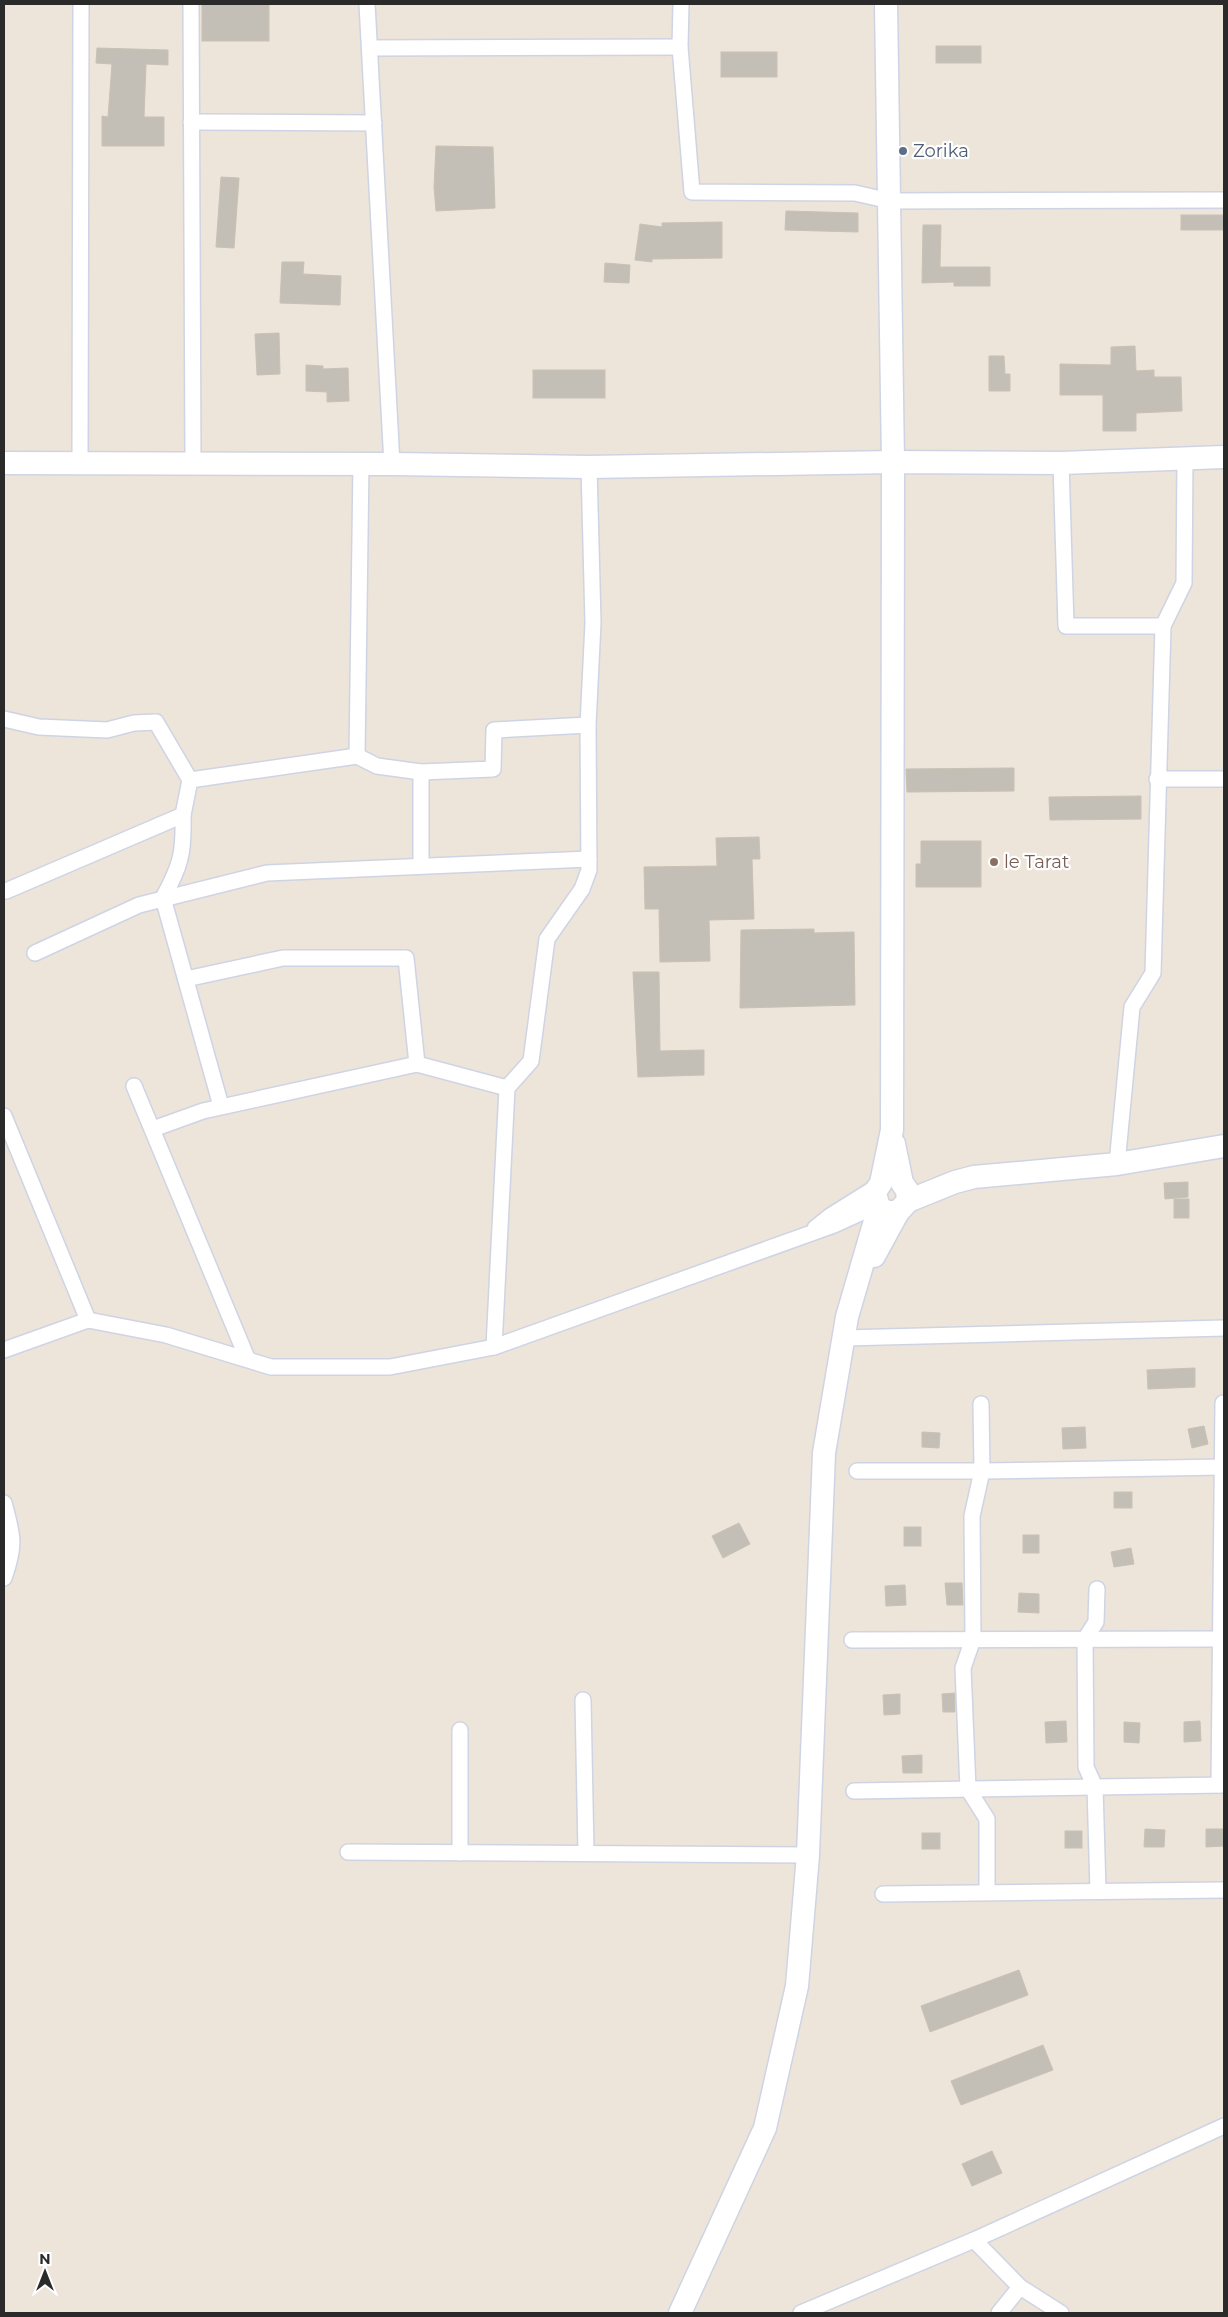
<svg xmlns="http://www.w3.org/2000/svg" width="1228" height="2317" font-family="Montserrat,sans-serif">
<rect width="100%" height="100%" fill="#ede4da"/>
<g fill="#c4bfb6" stroke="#c9c1b4">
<rect x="202" y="4" width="67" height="37"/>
<rect x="936" y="46" width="45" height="17"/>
<polygon points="97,48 168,50 168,65 146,64 144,117 164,117 164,146 102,146 102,116 108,117 112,64 96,63"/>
<rect x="721" y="52" width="56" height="25"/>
<polygon points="436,146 493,147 495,208 436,211 434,187"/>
<polygon points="221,177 239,178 234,248 216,247"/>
<polygon points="786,211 858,213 858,232 785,230"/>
<rect x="1181" y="215" width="43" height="15"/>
<polygon points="722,222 722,258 652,259 652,262 635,260 640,224 662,227 662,223"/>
<polygon points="923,225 941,225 940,267 990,267 990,286 954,286 954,282 922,283"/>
<polygon points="282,262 304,262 303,274 341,276 340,305 280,303"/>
<polygon points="605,263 630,265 629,283 604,282"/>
<polygon points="279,333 280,374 257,375 255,334"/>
<polygon points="1135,346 1136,371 1154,370 1154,377 1181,377 1182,411 1136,413 1136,431 1103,431 1103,395 1060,395 1060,364 1111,365 1111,347"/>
<polygon points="989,356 1004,356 1005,374 1010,374 1010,391 989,391"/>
<polygon points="306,365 323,366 323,369 348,368 349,401 327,402 327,392 306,391"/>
<rect x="533" y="370" width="72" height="28"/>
<polygon points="1014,768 1014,791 907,792 906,769"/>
<polygon points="1141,796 1141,819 1050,820 1049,797"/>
<polygon points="759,837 760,859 752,859 754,919 709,920 710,961 660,962 659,909 645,909 644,867 717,866 716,838"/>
<polygon points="921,841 981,841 981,887 916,887 916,864 921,864"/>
<polygon points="814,929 814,933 854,932 855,1005 740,1008 741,930"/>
<polygon points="633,972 659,972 660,1051 704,1050 704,1075 638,1077"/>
<polygon points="1188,1182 1188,1197 1165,1199 1164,1183"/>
<rect x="1174" y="1199" width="15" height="19"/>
<polygon points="1195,1368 1195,1387 1148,1389 1147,1370"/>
<polygon points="1204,1426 1208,1444 1192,1448 1188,1429"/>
<polygon points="1085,1427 1086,1448 1063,1449 1062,1428"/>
<polygon points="922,1432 940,1433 939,1448 922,1447"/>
<rect x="1114" y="1492" width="18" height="16"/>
<polygon points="739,1523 750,1544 723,1558 712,1536"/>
<rect x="904" y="1527" width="17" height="19"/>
<rect x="1023" y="1535" width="16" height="18"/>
<polygon points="1131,1548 1134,1564 1114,1567 1111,1552"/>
<polygon points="945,1583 962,1583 963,1605 947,1605"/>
<polygon points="905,1585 906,1605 886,1606 885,1586"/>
<polygon points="1019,1593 1039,1594 1039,1613 1018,1612"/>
<polygon points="955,1693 955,1712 943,1712 942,1694"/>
<polygon points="900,1694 900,1714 884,1715 883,1695"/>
<polygon points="1066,1721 1067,1742 1046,1743 1045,1722"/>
<polygon points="1200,1721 1201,1741 1184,1742 1184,1722"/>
<polygon points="1124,1722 1140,1723 1139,1743 1124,1742"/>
<polygon points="922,1755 922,1773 903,1773 902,1756"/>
<polygon points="1145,1829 1165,1830 1164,1847 1144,1847"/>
<polygon points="1206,1829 1223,1829 1224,1846 1206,1847"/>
<rect x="1065" y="1831" width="17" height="17"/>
<rect x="922" y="1833" width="18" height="16"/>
<polygon points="1019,1970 1028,1995 930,2032 921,2006"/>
<polygon points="1043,2045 1053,2070 961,2105 951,2081"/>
<polygon points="992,2151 1002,2173 972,2186 962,2164"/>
</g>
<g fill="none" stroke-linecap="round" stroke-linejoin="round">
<g stroke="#cfd4e4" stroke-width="18">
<g id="street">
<polyline points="191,4 193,464"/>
<polyline points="367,4 392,464"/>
<polyline points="681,4 680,47 692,192 855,193 890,201 1224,200"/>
<polyline points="370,48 680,47"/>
<polyline points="191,122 374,123"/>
<polyline points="80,463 81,4"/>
<polyline points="1061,463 1066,626 1163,626 1153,973 1132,1007 1117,1164"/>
<polyline points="1163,626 1184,583 1185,459"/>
<polyline points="4,719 39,727 107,730 134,723 156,722 190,780"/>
<polyline points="357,756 377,766 421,772 493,769 494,730 588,725"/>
<polyline points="421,772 421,866"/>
<polyline points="1157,779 1224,779"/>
<path d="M183 815C184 853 181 865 163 898L221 1106"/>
<polyline points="6,891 183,815 190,780 357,756 361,464"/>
<polyline points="35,953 139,905 267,873 589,859"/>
<polyline points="186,979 283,958 406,958 417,1064"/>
<polyline points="134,1086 247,1358"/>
<polyline points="4,1116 88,1320"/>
<polyline points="153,1129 203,1111 417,1064 507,1088"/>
<polyline points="815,1228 830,1216 878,1186"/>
<polyline points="845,1338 1224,1328"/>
<polyline points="494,1347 507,1088 531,1061 547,939 582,889 589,870 588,725 593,623 589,467"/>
<polyline points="4,1350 88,1320 166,1335 271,1367 390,1367 494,1347 834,1225 878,1205"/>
<polyline points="981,1404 982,1471 972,1516 973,1639 963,1668 968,1789 987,1819 987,1892"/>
<polyline points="857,1471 982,1471 1224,1467"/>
<path d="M4 1503C13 1536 16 1544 4 1578"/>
<polyline points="1097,1589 1096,1622 1085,1639 1086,1767 1095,1787 1098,1891"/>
<polyline points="852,1640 1224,1639"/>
<polyline points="583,1700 586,1853"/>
<polyline points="1219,1785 1223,1403"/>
<polyline points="854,1791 1224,1785"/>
<polyline points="348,1852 808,1855"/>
<polyline points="460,1853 460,1730"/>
<polyline points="883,1894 1224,1890"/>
<polyline points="974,2240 1020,2287 1061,2313"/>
<polyline points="801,2313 974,2240 1224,2126"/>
<polyline points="999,2313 1020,2287"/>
</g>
</g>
<g stroke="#cfd4e4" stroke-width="25">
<g id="secondary">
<polyline points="886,4 893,462 892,1130 881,1183 875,1192 878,1205 885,1212 898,1212"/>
<polyline points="4,463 392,464 589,467 893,462 1061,463 1224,457"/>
<polyline points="908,1201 955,1182 974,1177 1117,1164 1224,1146"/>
<polyline points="874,1256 898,1212 908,1201 907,1190 902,1183 894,1144"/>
<polyline points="680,2313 765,2128 797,1986 808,1855 824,1453 847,1317 879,1207"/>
</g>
</g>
<use href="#street" stroke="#fff" stroke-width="15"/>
<use href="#secondary" stroke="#fff" stroke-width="22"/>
</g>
<circle fill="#5c6f8a" stroke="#fff" stroke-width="2" cx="903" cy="151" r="5"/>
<circle fill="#8d6e63" stroke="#fff" stroke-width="2" cx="994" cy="862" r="5"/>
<g text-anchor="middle" stroke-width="4.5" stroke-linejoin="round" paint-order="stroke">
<g font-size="18" fill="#4e5e75" stroke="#fff" text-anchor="start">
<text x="913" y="157">Zorika</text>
</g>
<g font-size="18" fill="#785e54" stroke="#fff" text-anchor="start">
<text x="1004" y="868">le Tarat</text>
</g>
</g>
<rect width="1228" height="2317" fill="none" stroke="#2a2a2a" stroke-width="10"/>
<g transform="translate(45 2272)" stroke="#ffffff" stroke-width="4" paint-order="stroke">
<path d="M0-4L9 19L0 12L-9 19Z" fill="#2a2a2a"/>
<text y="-8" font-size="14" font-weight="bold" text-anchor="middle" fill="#2a2a2a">N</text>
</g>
</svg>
